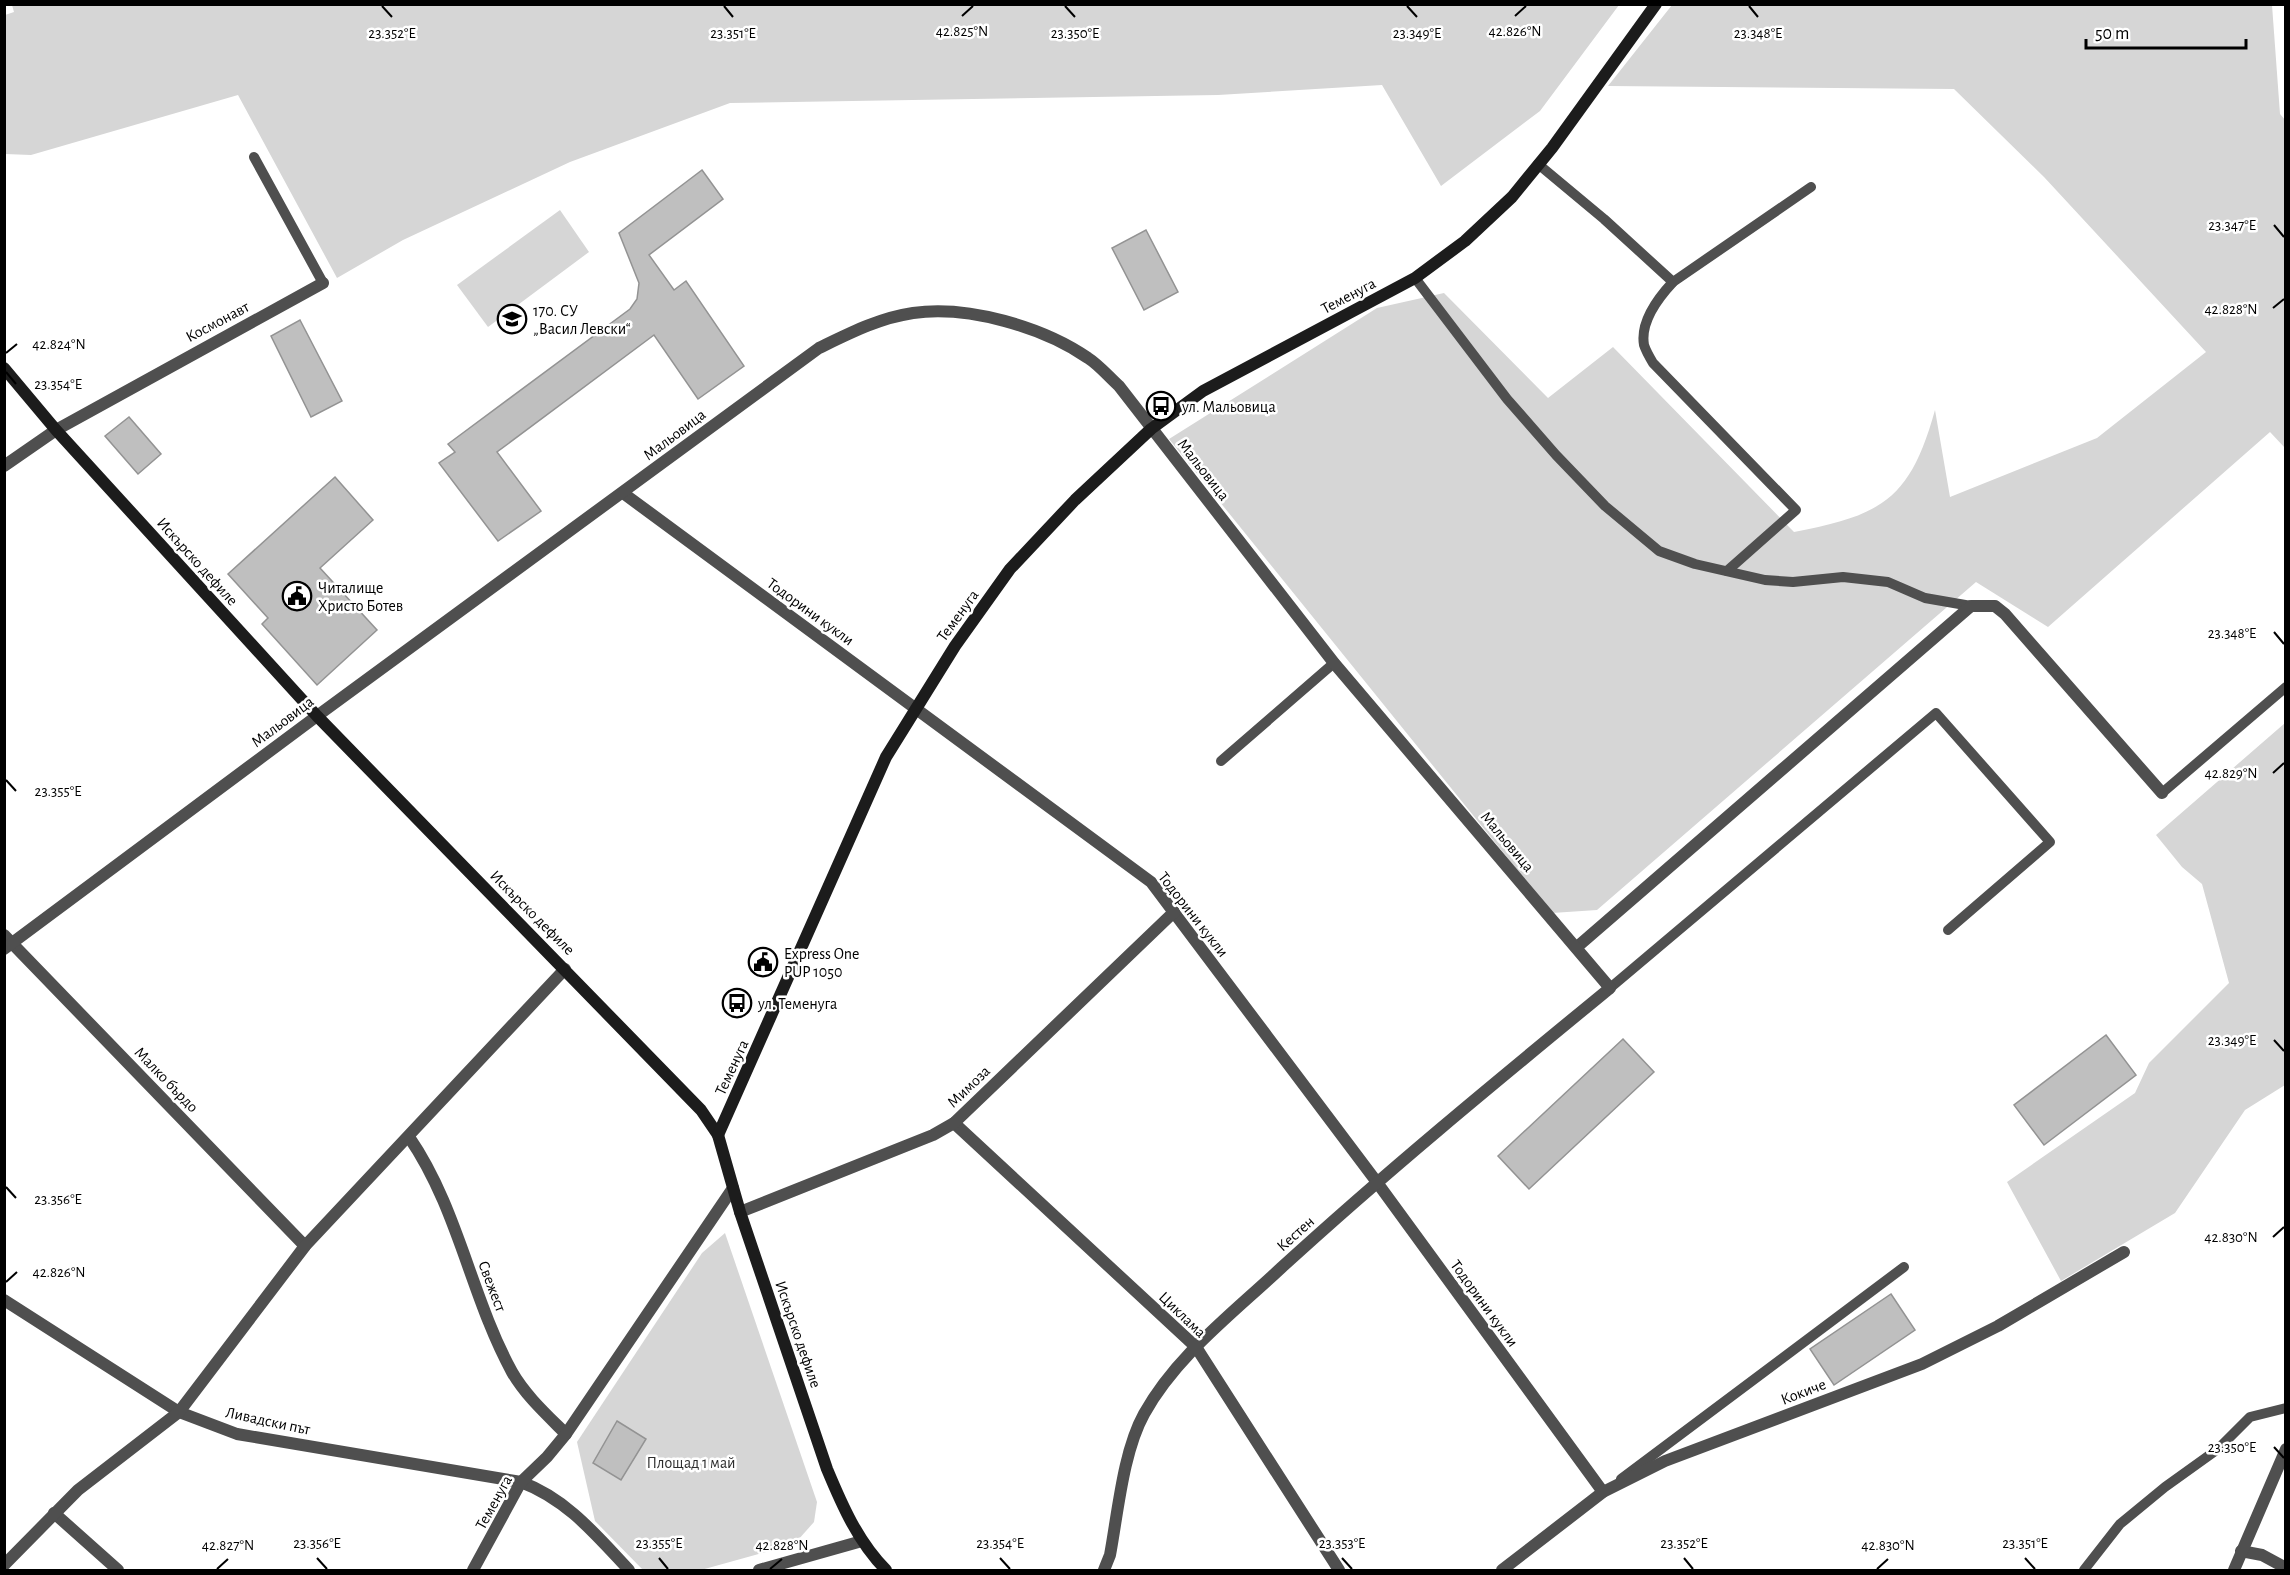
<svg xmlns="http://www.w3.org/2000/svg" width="2290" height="1575" font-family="'Alegreya Sans',sans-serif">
<rect width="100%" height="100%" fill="#fff"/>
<g fill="#d6d6d6">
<polygon points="12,5 12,4 1619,5 1540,111 1441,186 1382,85 1218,95 730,103 570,162 403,240 337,278 238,95 31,155 5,154 5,15 14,12"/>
<path d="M1672 5H2272L2280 114 2286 121 2285 448 2270 432 2048 627 1976 582 1597 910 1552 913 1169 439 1377 308 1444 293 1548 398 1613 347 1794 532C1882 515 1910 500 1935 410L1950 497 2097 438 2206 352 2044 177 1954 89 1608 86Z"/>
<polygon points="560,210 589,252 488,327 457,285"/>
<polygon points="2285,723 2285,1085 2245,1110 2175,1213 2061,1281 2007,1182 2135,1093 2149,1063 2229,983 2202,884 2182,867 2156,835"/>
<polygon points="725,1233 817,1502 814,1522 798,1540 777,1549 701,1570 643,1570 595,1521 577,1442 702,1253"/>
</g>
<g fill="#bfbfbf" stroke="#939393" stroke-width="1.5">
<polygon points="702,170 723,199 649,255 674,290 686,281 744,366 698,399 654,335 497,452 541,511 498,541 439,463 455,452 448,444 630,309 637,299 639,283 619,233"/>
<polygon points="1146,230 1178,292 1144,310 1112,248"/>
<polygon points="300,320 342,401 311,417 271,336"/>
<polygon points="129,417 161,454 138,474 105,436"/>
<polygon points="335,477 373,520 320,568 377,630 317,685 262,624 268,618 228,574"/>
<polygon points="2106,1035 2136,1075 2044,1145 2014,1105"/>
<polygon points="1623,1039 1654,1072 1529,1189 1498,1156"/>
<polygon points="1891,1294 1915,1330 1834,1385 1810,1349"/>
<polygon points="617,1421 646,1439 621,1480 593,1463"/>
</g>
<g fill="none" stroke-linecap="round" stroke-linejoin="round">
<g stroke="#4f4f4f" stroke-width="10">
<polyline points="254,157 323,283"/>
<path d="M1538 164 1604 219 1673 282C1659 297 1640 322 1644 345 1646 351 1650 358 1653 363L1796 510 1727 571"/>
<polyline points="1415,278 1507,399 1556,455 1605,506 1659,551 1695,564 1765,580 1793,582 1843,577 1888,582 1925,598 1971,606"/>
<polyline points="1673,282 1811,187"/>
<polyline points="1221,761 1334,663"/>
<polyline points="2162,793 2286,687"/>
<polyline points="1610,988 1936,713 2050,842 1948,930"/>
<polyline points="1621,1479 1904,1267"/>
<polyline points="2084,1570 2120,1524 2165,1487 2218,1449 2250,1417 2286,1408"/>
</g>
<g stroke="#4f4f4f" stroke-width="12">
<polyline points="4,466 56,430 323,283"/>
<polyline points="623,493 1151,882 1376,1181 1603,1492"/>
<polyline points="4,935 305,1246"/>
<polyline points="1577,947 1971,606 1995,606 2005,614 2162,793"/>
<path d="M4 949 317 716 819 348C850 333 879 318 913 313 968 305 1043 327 1088 358 1099 365 1109 377 1119 386L1334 663 1610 988C1498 1080 1387 1171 1281 1268 1233 1313 1176 1356 1144 1414 1123 1452 1118 1512 1110 1555L1104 1570"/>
<polyline points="954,1123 1196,1347 1339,1570"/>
<path d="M409 1137C458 1208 471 1297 512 1372 525 1395 547 1415 566 1434"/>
<polyline points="740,1212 933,1135 954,1123 1174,912"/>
<path d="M4 1300 179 1412 237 1434 521 1482C567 1499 597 1536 629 1570"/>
<polyline points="54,1513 118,1570"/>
<polyline points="2241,1551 2262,1555 2286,1568"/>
<polyline points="4,1565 78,1490 179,1412 305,1246 565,969"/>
<polyline points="473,1570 521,1482 547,1457 566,1434 733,1188"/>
<polyline points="759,1570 862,1541"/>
<polyline points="1502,1570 1603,1492 1665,1461 1922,1364 1998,1326 2124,1252"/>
<polyline points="2234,1570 2286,1449"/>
</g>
<g stroke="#1c1c1c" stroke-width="12">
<path d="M4 368 56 430 317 716 701 1110 718 1135 740 1212 827 1469C842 1505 858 1542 886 1570"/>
<polyline points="718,1135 886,757 955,646 1010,569 1075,500 1151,429 1203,391 1415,278 1465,241 1512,197 1552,148 1656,4"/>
</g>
</g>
<path fill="none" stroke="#000" stroke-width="2" d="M382 6 392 17M724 6 733 17M1065 6 1075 17M1407 6 1417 17M1749 6 1758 17M962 16 973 6M1515 16 1526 6M2274 225 2284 237M2273 308 2284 299M6 353 17 344M6 372 16 384M2274 632 2284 644M2273 773 2284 763M6 780 16 791M2274 1040 2284 1051M6 1187 16 1198M2273 1237 2284 1227M6 1282 17 1272M2274 1447 2284 1458M317 1558 327 1569M659 1558 668 1569M1000 1558 1010 1569M1342 1558 1352 1569M1684 1558 1693 1569M2025 1558 2035 1569M217 1569 228 1559M770 1569 782 1559M1877 1569 1888 1559"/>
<defs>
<g id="school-ring" transform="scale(1.5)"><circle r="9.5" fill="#fff" stroke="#000" stroke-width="1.5"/><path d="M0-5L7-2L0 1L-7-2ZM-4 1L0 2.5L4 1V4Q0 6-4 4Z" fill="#000"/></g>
<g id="bus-ring" transform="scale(1.5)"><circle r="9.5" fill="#fff" stroke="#000" stroke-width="1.5"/><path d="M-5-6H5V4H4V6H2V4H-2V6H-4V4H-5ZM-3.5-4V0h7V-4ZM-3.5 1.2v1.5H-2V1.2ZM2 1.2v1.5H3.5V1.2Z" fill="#000"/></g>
<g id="civic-ring" transform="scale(1.5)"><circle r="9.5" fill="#fff" stroke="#000" stroke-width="1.5"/><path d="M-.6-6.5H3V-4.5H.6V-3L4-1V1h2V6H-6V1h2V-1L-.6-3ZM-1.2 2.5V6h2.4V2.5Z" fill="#000"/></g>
</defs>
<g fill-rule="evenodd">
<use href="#school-ring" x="512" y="319"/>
<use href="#bus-ring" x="1161" y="406"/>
<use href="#civic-ring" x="297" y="596"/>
<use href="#civic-ring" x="763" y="962"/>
<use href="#bus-ring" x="737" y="1003"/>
</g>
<g text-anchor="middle" stroke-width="5" stroke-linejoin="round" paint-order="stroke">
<g font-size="16" fill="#000" stroke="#fff">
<text transform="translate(1348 295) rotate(-28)" y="6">Теменуга</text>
<text transform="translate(217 321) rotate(-28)" y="6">Космонавт</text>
<text transform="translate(674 434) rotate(-37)" y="6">Мальовица</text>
<text transform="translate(1204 469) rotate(52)" y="6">Мальовица</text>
<text transform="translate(198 561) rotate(48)" y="6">Искърско дефиле</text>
<text transform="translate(811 611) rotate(36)" y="6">Тодорини кукли</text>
<text transform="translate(957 615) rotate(-54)" y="6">Теменуга</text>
<text transform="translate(282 721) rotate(-37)" y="6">Мальовица</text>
<text transform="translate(1508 841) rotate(50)" y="6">Мальовица</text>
<text transform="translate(533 912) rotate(45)" y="6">Искърско дефиле</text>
<text transform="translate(1194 914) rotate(52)" y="6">Тодорини кукли</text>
<text transform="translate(731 1067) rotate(-65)" y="6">Теменуга</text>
<text transform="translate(167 1079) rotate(46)" y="6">Малко бърдо</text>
<text transform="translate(968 1086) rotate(-44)" y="6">Мимоза</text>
<text transform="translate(1295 1233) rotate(-42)" y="6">Кестен</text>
<text transform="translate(493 1286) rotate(69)" y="6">Свежест</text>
<text transform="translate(1485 1303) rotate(54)" y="6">Тодорини кукли</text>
<text transform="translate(1183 1314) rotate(44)" y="6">Циклама</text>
<text transform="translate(799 1334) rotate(71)" y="6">Искърско дефиле</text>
<text transform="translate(1803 1391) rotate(-21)" y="6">Кокиче</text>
<text transform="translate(268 1420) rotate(12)" y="6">Ливадски път</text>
<text transform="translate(493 1502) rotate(-61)" y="6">Теменуга</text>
</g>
<g font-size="16" fill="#000" stroke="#fff" text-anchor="start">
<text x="533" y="316">170. СУ<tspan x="533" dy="18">„Васил Левски“</tspan></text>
<text x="1182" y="412">ул. Мальовица</text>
<text x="318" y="593">Читалище<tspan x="318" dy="18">Христо Ботев</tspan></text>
<text x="784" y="959">Express One<tspan x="784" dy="18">PUP 1050</tspan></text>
<text x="758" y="1009">ул. Теменуга</text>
</g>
<g font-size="16" fill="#2d2d2d" stroke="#fff">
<text x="691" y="1468">Площад 1 май</text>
</g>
</g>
<g font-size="15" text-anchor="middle" fill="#000" stroke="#fff" stroke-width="5" stroke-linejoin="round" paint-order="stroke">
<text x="962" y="36">42.825°N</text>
<text x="1515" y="36">42.826°N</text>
<text x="1758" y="38">23.348°E</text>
<text x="392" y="38">23.352°E</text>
<text x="733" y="38">23.351°E</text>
<text x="1075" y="38">23.350°E</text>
<text x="1417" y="38">23.349°E</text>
<text x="2232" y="230">23.347°E</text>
<text x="2231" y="314">42.828°N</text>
<text x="59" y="349">42.824°N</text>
<text x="58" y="389">23.354°E</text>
<text x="2232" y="638">23.348°E</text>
<text x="2231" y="778">42.829°N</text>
<text x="58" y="796">23.355°E</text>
<text x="2232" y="1045">23.349°E</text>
<text x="58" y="1204">23.356°E</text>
<text x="2231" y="1242">42.830°N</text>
<text x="59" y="1277">42.826°N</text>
<text x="2232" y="1452">23.350°E</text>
<text x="317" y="1548">23.356°E</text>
<text x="659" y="1548">23.355°E</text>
<text x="1000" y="1548">23.354°E</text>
<text x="1342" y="1548">23.353°E</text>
<text x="1684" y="1548">23.352°E</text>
<text x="2025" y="1548">23.351°E</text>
<text x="228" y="1550">42.827°N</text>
<text x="782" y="1550">42.828°N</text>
<text x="1888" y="1550">42.830°N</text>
</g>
<rect width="2290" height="1575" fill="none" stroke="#000000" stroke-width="12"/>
<path d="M2086 39v9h160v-9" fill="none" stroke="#000000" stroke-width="3"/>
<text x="2095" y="39" font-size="18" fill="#000000" stroke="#ffffff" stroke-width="4.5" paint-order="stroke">50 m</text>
</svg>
